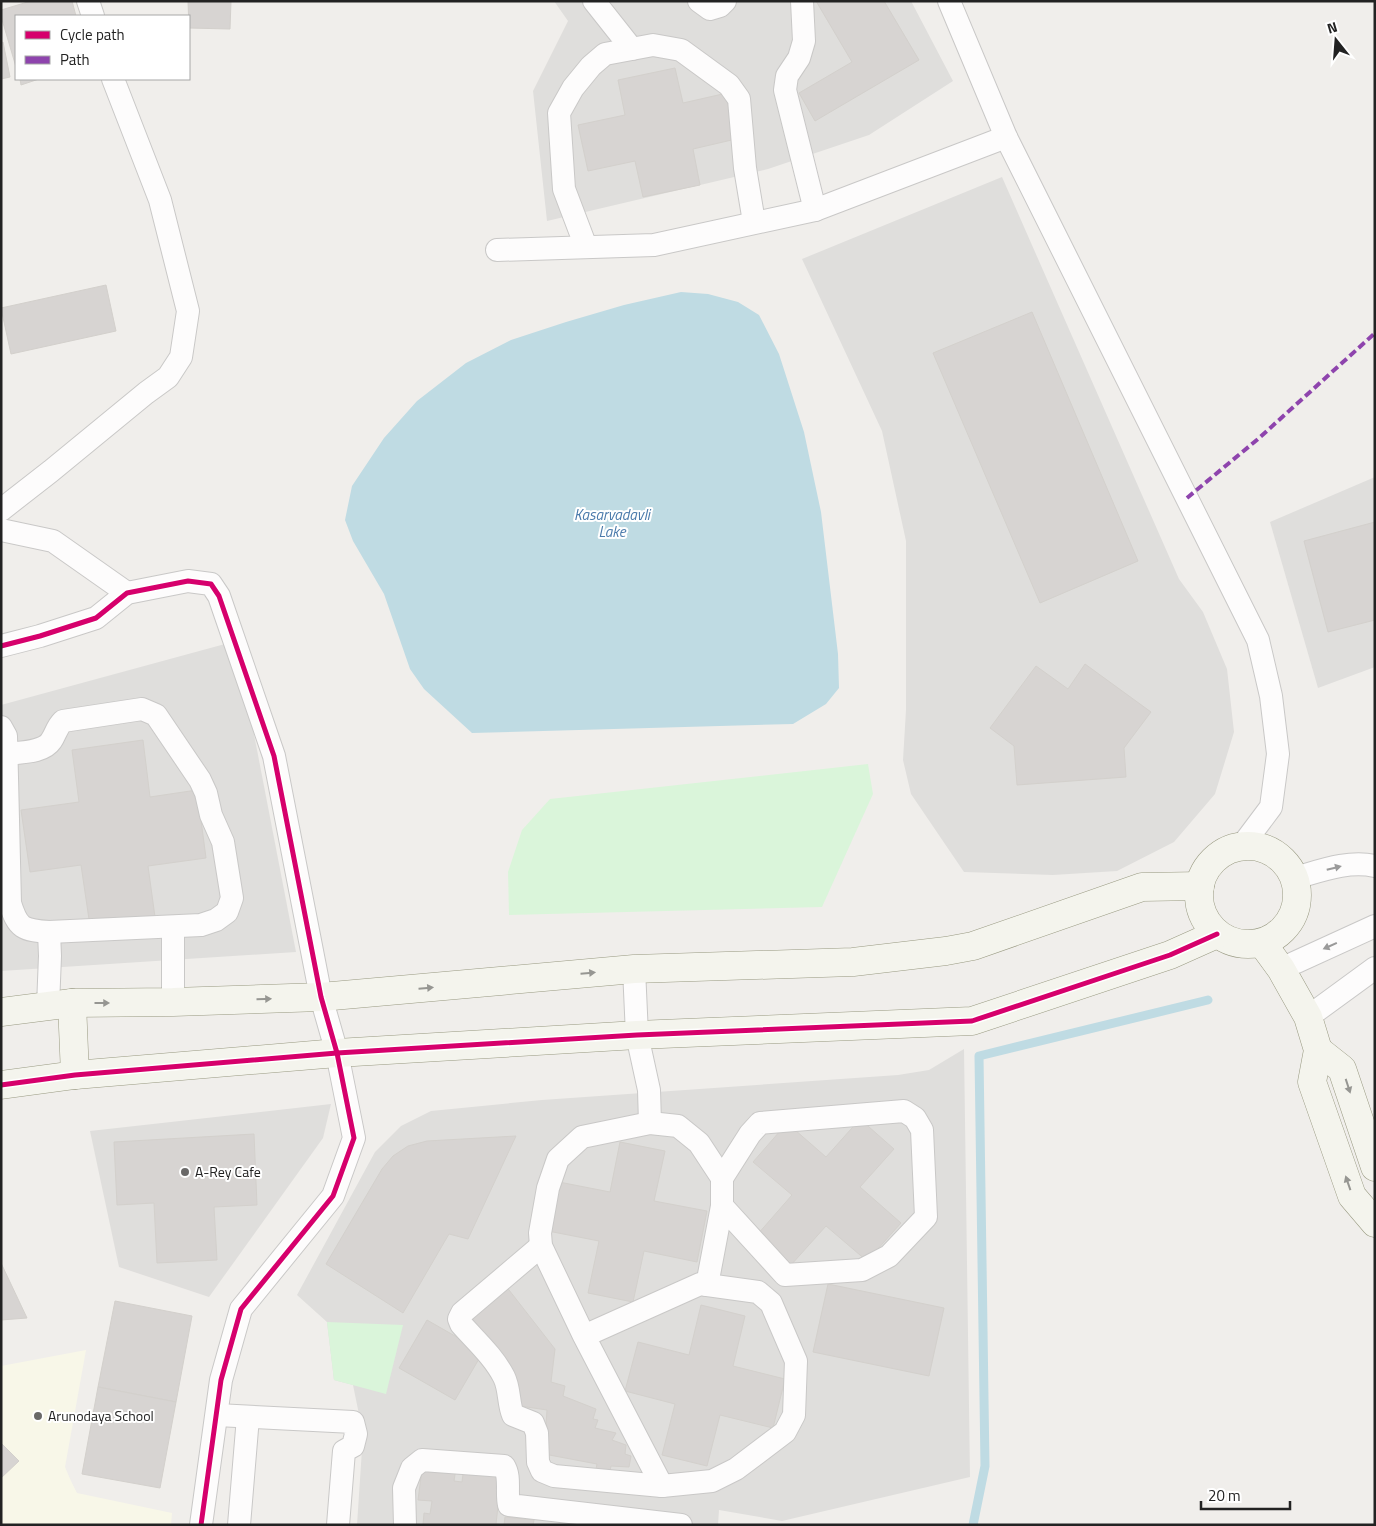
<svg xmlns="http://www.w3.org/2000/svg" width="1376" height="1526" font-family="'Titillium Web',sans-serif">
<rect width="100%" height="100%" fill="#f0eeeb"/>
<g fill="#dfdedc">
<polygon points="554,1 911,1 953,81 869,135 768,169 547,221 533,91 568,21"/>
<polygon points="1002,177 1179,579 1203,612 1227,669 1234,732 1215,794 1174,842 1117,871 1053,875 964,872 911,794 903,760 906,710 906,541 882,431 802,259"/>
<polygon points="1375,477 1375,667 1318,688 1270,522"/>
<polygon points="236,641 296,952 1,971 1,705"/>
<polygon points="964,1049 970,1477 782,1521 719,1510 718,1525 357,1525 363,1434 353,1385 334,1380 327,1322 297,1295 375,1152 401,1126 431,1111 542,1100 898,1075 929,1070"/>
<polygon points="331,1104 323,1138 209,1297 119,1267 90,1131"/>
</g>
<polygon fill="#f8f7e8" points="86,1350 65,1467 71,1481 77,1493 172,1513 171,1525 1,1525 1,1366"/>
<g fill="#daf5da">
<polygon points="868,764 873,794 822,907 509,915 508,872 522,830 550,799"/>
<polygon points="327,1322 403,1325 386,1394 334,1380"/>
</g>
<polygon fill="#bfdbe3" points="681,292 708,294 738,302 759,315 779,354 804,432 821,512 838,654 839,688 826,704 793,724 472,733 424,689 410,669 384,594 353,541 345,520 352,486 384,438 417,401 466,363 511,340 566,322 624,305"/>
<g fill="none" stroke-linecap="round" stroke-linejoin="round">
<polyline stroke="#bfdbe3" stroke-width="9" points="973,1525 985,1466 979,1056 1208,1000"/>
</g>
<g fill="#d7d4d2" stroke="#d3d0cc">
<polygon points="31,1 72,1 76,16 16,16 16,67 1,16 1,10"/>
<polygon points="188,1 231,1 230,29 189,28"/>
<polygon points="816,1 884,1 919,60 815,121 799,93 852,62"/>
<polygon points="3,42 10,77 1,79 1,43"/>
<polygon points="675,68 683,103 727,93 736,139 693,149 700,185 643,197 635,161 588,171 578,125 625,115 618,80"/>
<polygon points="20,79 39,79 21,85"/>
<polygon points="106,285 116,331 11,354 1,308"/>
<polygon points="1032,312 1138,561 1040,603 933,353"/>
<polygon points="1375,522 1375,620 1328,632 1304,541"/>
<polygon points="1085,664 1151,712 1124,748 1126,777 1017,785 1014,746 990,728 1036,666 1068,689"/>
<polygon points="143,740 150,797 197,790 206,858 148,866 155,917 90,926 81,865 30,872 21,810 79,802 72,750"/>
<polygon points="860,1119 894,1149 860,1187 901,1223 867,1261 826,1226 791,1265 757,1235 792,1195 753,1162 787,1123 826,1157"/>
<polygon points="254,1134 257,1205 214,1207 217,1260 157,1263 154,1203 117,1205 114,1142"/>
<polygon points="516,1136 468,1239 449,1234 403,1313 326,1264 382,1169 393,1156 408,1146 427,1141"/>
<polygon points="620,1142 665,1151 654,1201 707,1211 697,1262 644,1251 633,1302 588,1293 599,1241 548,1231 559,1182 610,1192"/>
<polygon points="1,1263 27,1318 1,1320"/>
<polygon points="502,1281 555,1349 551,1382 565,1386 563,1396 596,1409 593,1419 598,1420 595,1428 616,1433 612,1440 626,1445 625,1454 631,1456 629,1467 611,1466 609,1476 595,1474 597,1464 544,1454 547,1410 513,1405 463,1316"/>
<polygon points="828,1284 944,1308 929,1376 813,1352"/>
<polygon points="115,1301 192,1316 176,1402 98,1387"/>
<polygon points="701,1305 745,1316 733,1366 785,1379 773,1428 720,1415 707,1466 662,1455 675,1404 625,1391 638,1342 689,1355"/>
<polygon points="427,1320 483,1352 455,1400 399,1368"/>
<polygon points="98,1387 176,1402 160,1488 82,1474"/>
<polygon points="1,1443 19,1461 1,1478"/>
<polygon points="464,1466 502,1470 496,1524 504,1525 505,1517 534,1520 533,1525 423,1525 424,1513 430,1514 432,1501 418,1500 422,1469 456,1468 454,1481 462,1482"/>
</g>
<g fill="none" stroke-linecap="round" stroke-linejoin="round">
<g stroke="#c9c8c7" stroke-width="24">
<g id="street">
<polyline points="88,1 93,16"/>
<polyline points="594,1 632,49"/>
<polyline points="699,1 710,9 720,6 725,1"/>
<polyline points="802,1 804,41 799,58 787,76 785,90 815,210"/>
<polyline points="949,1 1006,137 1258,640 1271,696 1278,754 1271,807 1241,847"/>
<polyline points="586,247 564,189 559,113 573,88 591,66 605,54 653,45 681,50 729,85 739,99 745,168 754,222"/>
<polyline points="497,250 654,245 815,210 1006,137"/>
<polyline points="1,510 51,471 146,393 168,377 181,357 188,311 160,200 113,79"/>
<polyline points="1,530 53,541 127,593"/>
<polyline points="1,646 40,636 96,618 127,593 188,581 211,584 219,596 274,756 321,997 337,1053 354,1138 333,1196 241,1309 221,1380 201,1525"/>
<path d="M1 727 6 736 10 903C18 929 23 930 49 932L201 925 216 920 227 912 232 898 223 842 211 815 206 793 200 780 156 715 142 709 63 721C56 728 56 734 51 741 43 753 20 752 7 754"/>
<path d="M1295 878C1320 871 1348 860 1375 866"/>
<polyline points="173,927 173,1002"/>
<polyline points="634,969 637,1035 649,1090 650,1123"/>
<polyline points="1281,969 1375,926"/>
<polyline points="48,1006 50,956 49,932"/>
<polyline points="1308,1017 1375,968"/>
<path d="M541 1246 462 1313 459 1319 461 1324C475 1340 494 1357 504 1377 510 1389 508 1403 513 1415L533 1423 537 1433 538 1462 542 1471 554 1476 662 1486"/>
<polyline points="707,1285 722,1206 722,1178 750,1134 760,1123 904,1111 915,1118 922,1130 926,1217 889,1256 862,1270 785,1275 722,1206"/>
<polyline points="584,1336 700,1284 758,1292 771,1303 796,1361 794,1415 785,1432 736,1469 712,1481 662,1486 584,1336 541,1246 540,1233 548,1188 558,1159 582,1137 650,1123 678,1126 699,1143 722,1178"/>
<polyline points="217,1415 353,1422 356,1434 353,1446 344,1451 338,1525"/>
<polyline points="239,1525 248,1417"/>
<path d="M405 1525 404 1488 412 1468 422 1460 504 1466C511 1477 506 1492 509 1505L681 1525"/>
</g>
</g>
<g stroke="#999a82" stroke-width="29">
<g id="secondary">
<circle cx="1248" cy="895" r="49"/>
<polyline points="1262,943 1281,969 1308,1017 1318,1050 1312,1082 1352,1196 1375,1223"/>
<polyline points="72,1003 75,1075"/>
<polyline points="1,1012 72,1003 173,1002 321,997 634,969 853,962 946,951 973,946 1142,887 1200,886"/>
<polyline points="1318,1050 1342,1069 1375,1167"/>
<polyline points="1,1085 75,1075 337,1053 637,1035 972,1021 1170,955 1217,934"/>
</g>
</g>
<use href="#street" stroke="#fdfcfc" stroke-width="22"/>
<use href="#secondary" stroke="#f4f4ed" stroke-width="28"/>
<polyline stroke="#8e44ad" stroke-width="4" stroke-dasharray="8 4" stroke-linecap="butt" points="1187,498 1258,439 1374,334 1375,331"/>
<g stroke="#fff" stroke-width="8">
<g id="cycleway">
<polyline points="1,646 40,636 96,618 127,593 188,581 211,584 219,596 274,756 321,997 337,1053 354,1138 333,1196 241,1309 221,1380 201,1525"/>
<polyline points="1,1085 75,1075 337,1053 637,1035 972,1021 1170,955 1217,934"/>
</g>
</g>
<use href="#cycleway" stroke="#d6006c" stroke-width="5"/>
</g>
<defs><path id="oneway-solid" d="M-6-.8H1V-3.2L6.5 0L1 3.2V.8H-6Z" transform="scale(1.25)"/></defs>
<g fill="#9a9a9a">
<use href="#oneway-solid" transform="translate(1334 868) rotate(-14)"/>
<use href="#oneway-solid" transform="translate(1330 946) rotate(156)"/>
</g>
<g fill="#969692">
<use href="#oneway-solid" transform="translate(588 973) rotate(-5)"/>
<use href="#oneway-solid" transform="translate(426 988) rotate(-5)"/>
<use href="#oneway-solid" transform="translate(264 999) rotate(-2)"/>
<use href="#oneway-solid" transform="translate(102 1003)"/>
<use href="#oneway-solid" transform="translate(1348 1086) rotate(72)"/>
<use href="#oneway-solid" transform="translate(1348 1183) rotate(-109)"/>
</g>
<g fill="#6a6968" stroke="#fff" stroke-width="2">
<circle cx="185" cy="1172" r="5"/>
<circle cx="38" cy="1416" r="5"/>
</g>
<g text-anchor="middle" stroke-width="4" stroke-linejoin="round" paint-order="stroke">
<g font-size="14" fill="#222" stroke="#fff" text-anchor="start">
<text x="195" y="1177">A-Rey Cafe</text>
<text x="48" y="1421">Arunodaya School</text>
</g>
<g font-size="15" font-style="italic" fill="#4a7aab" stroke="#fff">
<text x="612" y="520">Kasarvadavli<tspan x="612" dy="17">Lake</tspan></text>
</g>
</g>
<rect width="1376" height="1526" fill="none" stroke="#222222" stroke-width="5"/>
<rect x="15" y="15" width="175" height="65" fill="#ffffff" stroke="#a7a7a7"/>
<rect x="25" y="31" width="25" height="8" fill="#d6006c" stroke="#a7a7a7"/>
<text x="60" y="40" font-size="15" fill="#222222">Cycle path</text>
<rect x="25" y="56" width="25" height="8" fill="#8e44ad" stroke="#a7a7a7"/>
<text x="60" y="65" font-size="15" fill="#222222">Path</text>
<g transform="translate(1336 40) rotate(343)" stroke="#ffffff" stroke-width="4" paint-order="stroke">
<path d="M0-4L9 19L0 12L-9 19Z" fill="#222222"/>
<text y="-8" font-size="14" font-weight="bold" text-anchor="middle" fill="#222222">N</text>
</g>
<path d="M1201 1501v8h89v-8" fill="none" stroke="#222222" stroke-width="2.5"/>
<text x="1208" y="1501" font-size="15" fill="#222222" stroke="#ffffff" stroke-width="4" paint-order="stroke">20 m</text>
</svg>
